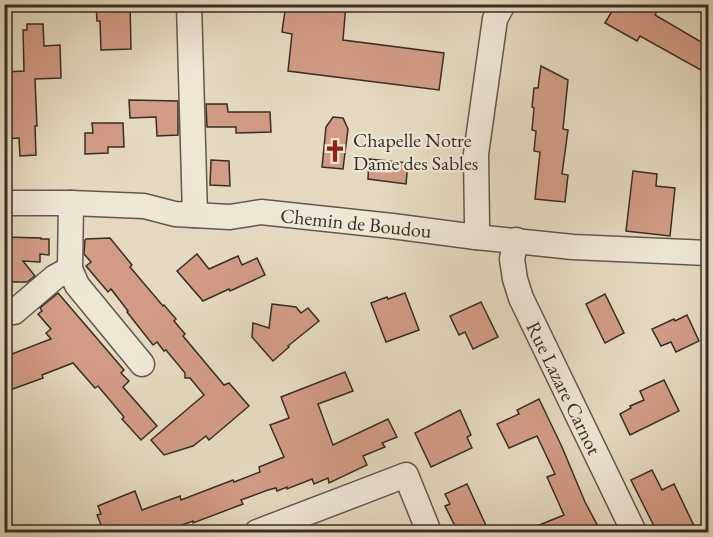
<svg xmlns="http://www.w3.org/2000/svg" width="713" height="537" font-family="'EB Garamond',serif">
<rect width="100%" height="100%" fill="#e5dac0"/>
<filter id="stains"><feTurbulence type="fractalNoise" baseFrequency=".00333" numOctaves="4"/><feColorMatrix values="0 0 0 0 .2 0 0 0 0 .09 0 0 0 0 .02 0 0 0 .5 -.17"/></filter>
<radialGradient id="worn" r=".72"><stop offset=".6" stop-color="#630" stop-opacity="0"/><stop offset="1" stop-color="#630" stop-opacity=".3"/></radialGradient>
<g fill="#d29b86" stroke="#372e25" stroke-width="1.5">
<polygon points="96,4 130,4 131,49 101,50 100,21 97,21"/>
<polygon points="286,4 346,4 343,40 444,53 439,90 288,71 292,34 282,32"/>
<polygon points="616,4 661,4 655,15 708,46 708,74 640,36 637,41 605,23"/>
<polygon points="27,24 43,24 44,46 60,45 61,78 35,79 37,126 35,126 36,155 20,156 19,138 4,139 4,72 24,71 23,30 27,30"/>
<polygon points="541,66 568,80 563,129 568,130 562,174 568,175 565,202 535,199 540,152 534,151 536,131 532,130 534,108 532,107 534,88 538,88"/>
<polygon points="129,100 178,101 178,135 157,136 156,117 130,118"/>
<polygon points="206,104 227,104 228,112 270,112 271,132 236,133 236,127 207,127"/>
<polygon points="333,117 343,118 348,129 343,169 322,167 326,127"/>
<polygon points="92,123 123,123 124,147 108,147 108,153 85,154 85,133 93,133"/>
<polygon points="369,159 408,163 406,184 368,179"/>
<polygon points="211,160 229,161 230,186 210,185"/>
<polygon points="633,171 657,174 656,186 675,188 670,236 626,231"/>
<polygon points="4,237 41,238 41,239 49,239 49,255 40,254 40,262 23,261 35,276 27,282 4,282"/>
<polygon points="110,238 132,265 130,267 163,306 164,305 176,319 174,321 185,334 183,336 224,385 229,383 249,406 209,440 206,436 193,446 164,455 151,440 204,395 190,378 185,378 185,373 166,350 164,351 157,342 153,345 127,312 128,311 111,289 108,292 86,266 91,262 84,254 85,240 86,239"/>
<polygon points="197,254 209,269 238,256 242,265 257,258 265,275 230,291 229,289 203,301 177,271"/>
<polygon points="58,293 124,370 121,373 129,381 123,387 157,426 141,440 122,419 124,417 98,386 95,388 73,363 42,375 43,378 10,390 4,377 4,357 51,339 46,333 51,329 38,314 42,311 40,308"/>
<polygon points="405,293 419,330 386,342 371,303 387,297 388,299"/>
<polygon points="605,294 624,333 605,343 586,304"/>
<polygon points="481,302 498,337 473,349 465,332 459,335 450,316"/>
<polygon points="272,304 296,307 301,313 308,308 319,321 288,346 289,347 273,361 252,337 253,323 269,328"/>
<polygon points="687,315 699,341 676,352 671,342 661,346 652,329 674,319 675,321"/>
<polygon points="345,372 353,391 318,404 333,445 388,419 397,437 382,443 385,447 363,456 367,465 329,483 328,478 314,484 312,479 287,489 287,487 277,491 276,488 268,490 241,500 243,504 193,523 193,521 168,530 167,527 153,532 104,532 97,515 101,514 98,506 135,491 142,510 180,496 181,500 233,480 234,482 260,472 259,467 284,457 270,425 289,418 281,397"/>
<polygon points="664,380 679,411 630,435 620,414 631,408 630,406 644,400 640,391"/>
<polygon points="539,399 562,447 585,502 601,532 522,532 564,515 547,477 555,474 537,436 509,448 497,424 519,414 517,410"/>
<polygon points="460,410 471,435 467,437 472,448 431,467 415,433"/>
<polygon points="652,470 662,490 674,484 697,532 657,532 631,480"/>
<polygon points="467,484 489,532 458,532 445,506 450,504 445,494"/>
</g>
<g fill="none" stroke-linecap="round" stroke-linejoin="round">
<g stroke="#62594c" stroke-width="27">
<g id="minor">
<polyline points="189,4 195,215"/>
<polyline points="4,203 71,203 144,206 175,214 230,217 261,212 392,226 476,237 573,247 708,253"/>
<polyline points="71,203 70,269 77,285 142,364"/>
<polyline points="476,237 477,223 476,154 495,19 503,4"/>
<polyline points="516,240 512,259 515,279 521,298 634,532"/>
<polyline points="14,312 55,277 70,269"/>
<polyline points="257,532 406,475 429,532"/>
</g>
</g>
<use href="#minor" stroke="#eee7d6" stroke-width="24"/>
</g>
<defs>
<g id="church-bare" transform="scale(1.8)"><path d="M-1.2-6h2.4v3.5h3.3v2.4h-3.3V6h-2.4V-.1h-3.3v-2.4h3.3Z" fill="#8f2418" stroke="#eee7d6" stroke-width="2.5" paint-order="stroke"/></g>
</defs>
<g fill-rule="evenodd">
<use href="#church-bare" x="335" y="151"/>
</g>
<g text-anchor="middle" stroke-width="4.5" stroke-linejoin="round" paint-order="stroke">
<g font-size="20" fill="#372e25" stroke="#eee7d6" text-anchor="start">
<text x="353" y="147">Chapelle Notre<tspan x="353" dy="23">Dame des Sables</tspan></text>
</g>
<g font-size="20" fill="#372e25" stroke="#eee7d6">
<text transform="translate(356 223) rotate(6)" y="7">Chemin de Boudou</text>
<text transform="translate(564 388) rotate(64)" y="7">Rue Lazare Carnot</text>
</g>
</g>
<rect width="713" height="537" fill="none" stroke="#e5dac0" stroke-width="24"/>
<rect x="6" y="6" width="701" height="525" fill="none" stroke="#372e25" stroke-width="3"/>
<rect x="12" y="12" width="689" height="513" fill="none" stroke="#372e25" stroke-width="1.5"/>
<rect width="100%" height="100%" filter="url(#stains)"/>
<rect width="100%" height="100%" fill="url(#worn)"/>
</svg>
